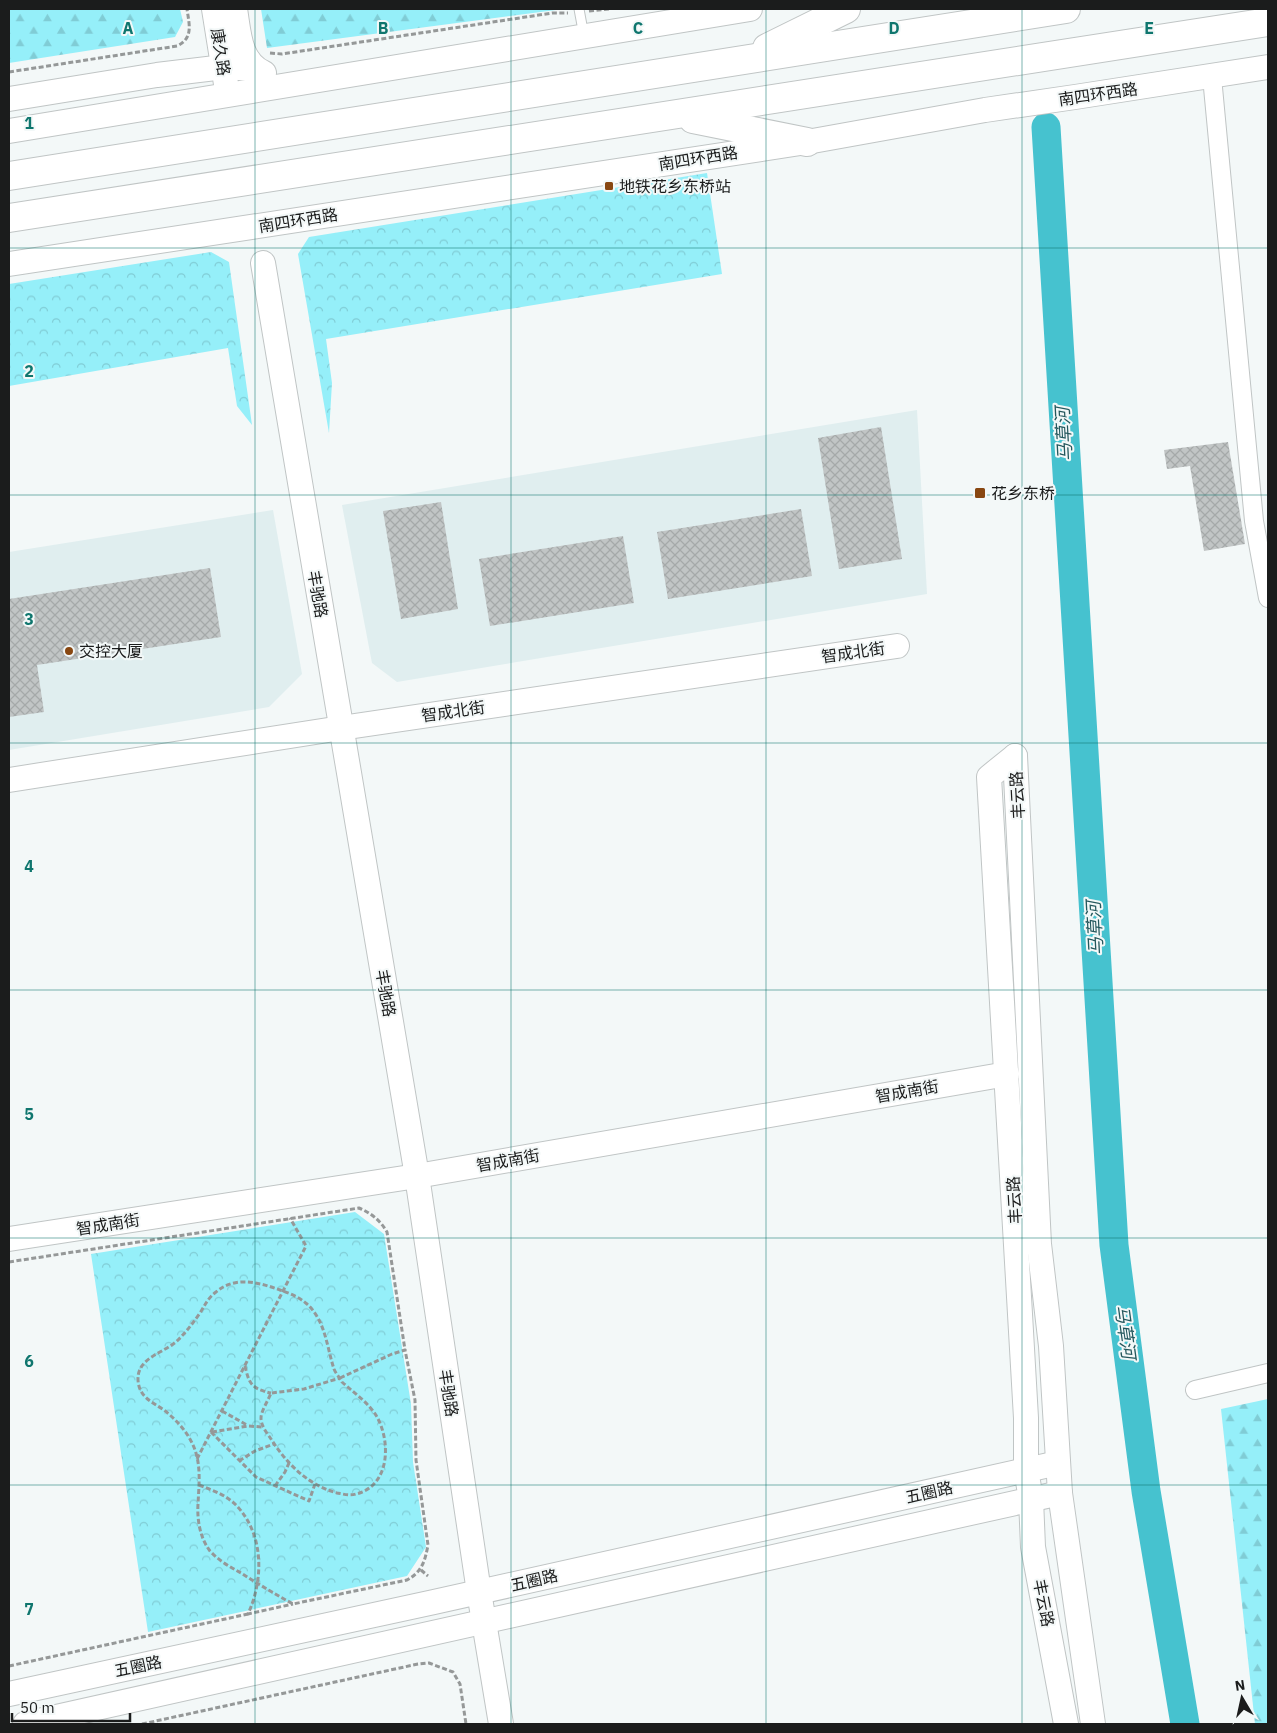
<svg xmlns="http://www.w3.org/2000/svg" width="1277" height="1733" font-family="'IBM Plex Sans','Noto Sans SC',sans-serif">
<defs>
<pattern id="forest-firs" width="22" height="20" patternUnits="userSpaceOnUse" patternTransform="scale(1.25)"><rect width="22" height="20" fill="#95eff9"/><path d="M5 1l3.5 6h-7zM16 11l3.5 6h-7z" fill="#80ccd5"/></pattern>
<pattern id="park-crowns" width="20" height="18" patternUnits="userSpaceOnUse" patternTransform="scale(1.25)"><rect width="20" height="18" fill="#95eff9"/><path d="M2 6a3 3 0 1 1 6 0M12 15a3 3 0 1 1 6 0" fill="none" stroke="#80ccd5"/></pattern>
<pattern id="building-cross-hatch" width="8" height="8" patternUnits="userSpaceOnUse" patternTransform="scale(1.25)"><rect width="8" height="8" fill="#c1c5c5"/><path d="M0 0l8 8M0 8l8-8" fill="none" stroke="#a5a9a9"/></pattern>
</defs>
<rect width="100%" height="100%" fill="#f3f8f8"/>
<g fill="#e0eeef">
<polygon points="917,410 927,594 397,682 372,663 342,505"/>
<polygon points="273,510 302,674 269,707 9,750 9,552"/>
</g>
<g fill="url(#forest-firs)">
<polygon points="9,9 180,9 183,22 175,37 9,63"/>
<polygon points="261,9 555,9 556,10 267,48"/>
<polygon points="1268,1399 1268,1724 1255,1724 1221,1409"/>
</g>
<g fill="url(#park-crowns)">
<polygon points="707,173 722,274 326,339 332,383 329,433 298,254 309,237"/>
<polygon points="211,252 229,262 252,425 237,406 228,348 9,386 9,284"/>
<polygon points="355,1212 384,1234 411,1404 413,1462 426,1547 407,1576 148,1632 91,1254"/>
</g>
<g fill="none" stroke-linecap="round" stroke-linejoin="round">
<polyline stroke="#46c2cf" stroke-width="29" points="1046,127 1114,1245 1146,1491 1185,1724"/>
</g>
<g fill="url(#building-cross-hatch)">
<polygon points="881,427 902,559 839,569 818,438"/>
<polygon points="1228,442 1245,544 1204,551 1190,466 1167,469 1164,450"/>
<polygon points="441,502 458,609 401,619 383,511"/>
<polygon points="801,509 812,576 668,599 657,532"/>
<polygon points="623,536 634,603 490,626 479,559"/>
<polygon points="210,568 221,637 37,665 44,712 9,717 9,599"/>
</g>
<g fill="none" stroke-linecap="round" stroke-linejoin="round">
<g stroke="#c0c5c5" stroke-width="11">
<polyline id="lane" points="579,9 584,36"/>
</g>
<g stroke="#c0c5c5" stroke-width="20">
<g id="street">
<polyline points="1212,77 1254,521 1268,598"/>
<polyline points="1195,1390 1268,1373"/>
</g>
</g>
<g stroke="#c0c5c5" stroke-width="26">
<g id="secondary">
<polyline points="214,9 226,84"/>
<path d="M235 9C239 33 239 62 264 73"/>
<polyline points="9,99 157,75 224,67 254,69"/>
<polyline points="9,131 750,9"/>
<polyline points="263,263 417,1176 479,1592 501,1724"/>
<polyline points="9,264 807,142 985,110 1075,97 1268,67"/>
<polyline points="1015,756 989,777 1026,1418 1026,1470 1031,1499 1033,1547 1066,1724"/>
<polyline points="1015,756 1039,1244 1051,1346 1060,1493 1093,1724"/>
<polyline points="9,780 341,728 897,646"/>
<polyline points="9,1239 417,1176 1007,1074"/>
<polyline points="9,1694 434,1602 1058,1463"/>
<polyline points="25,1724 1060,1493"/>
</g>
</g>
<g stroke="#c0c5c5" stroke-width="30">
<g id="highway">
<polyline points="767,48 846,9"/>
<polyline points="693,119 807,142"/>
<polyline points="9,176 1066,9"/>
<polyline points="9,218 1268,22"/>
</g>
</g>
<g stroke="#959898" stroke-width="3" stroke-dasharray="5 2.5" stroke-linecap="butt">
<polyline points="589,11 609,9"/>
<polyline points="270,53 282,54 552,13 568,13"/>
<path d="M9 72 177 46C194 38 189 24 187 9"/>
<path d="M9 1262 359 1208C371 1213 380 1220 387 1232L405 1350"/>
<path d="M245 1366C249 1384 252 1389 271 1393"/>
<path d="M340 1378 392 1354 405 1350 415 1400 416 1460 428 1545C425 1561 422 1572 407 1580L293 1604C275 1594 258 1584 241 1573 230 1567 218 1560 210 1551 200 1538 197 1520 198 1504 199 1483 202 1461 191 1441 185 1429 174 1418 164 1410 152 1402 139 1397 138 1380 137 1357 165 1353 178 1340 187 1331 193 1323 200 1313 205 1305 208 1298 216 1292 235 1276 258 1282 280 1290 289 1293 299 1297 307 1304 312 1308 317 1316 320 1322 327 1337 329 1354 334 1369 336 1374 340 1378 342 1382 354 1393 369 1403 377 1417 391 1442 390 1486 356 1494 350 1496 343 1494 337 1493 308 1485 287 1464 271 1439 267 1433 261 1426 261 1418 261 1411 268 1401 271 1393L304 1389 340 1378"/>
<polyline points="222,1411 247,1425"/>
<polyline points="211,1432 256,1477 309,1501 315,1484"/>
<polyline points="212,1432 248,1426 263,1427"/>
<polyline points="197,1459 306,1246 290,1218"/>
<polyline points="239,1461 255,1451 274,1444"/>
<path d="M199 1485C212 1490 226 1495 236 1505 264 1534 264 1579 248 1614L293 1604"/>
<polyline points="275,1486 285,1472 289,1463"/>
<polyline points="421,1570 428,1576"/>
<polyline points="9,1666 248,1614"/>
<polyline points="142,1724 418,1664 429,1663 453,1672 460,1684 466,1724"/>
</g>
<use href="#lane" stroke="#fff" stroke-width="9"/>
<use href="#street" stroke="#fff" stroke-width="18"/>
<use href="#secondary" stroke="#fff" stroke-width="24"/>
<use href="#highway" stroke="#fff" stroke-width="28"/>
</g>
<path fill="none" stroke="#0f766e" stroke-width="1" stroke-opacity="0.55" d="M255 9V1724M511 9V1724M766 9V1724M1022 9V1724M9 248H1268M9 495H1268M9 743H1268M9 990H1268M9 1238H1268M9 1485H1268"/>
<g fill="#884711" stroke="#f3f8f8" stroke-width="2">
<rect x="604" y="181" width="10" height="10" rx="2.5"/>
<rect x="974" y="487" width="12" height="12" rx="2.5"/>
<circle cx="69" cy="651" r="5"/>
</g>
<g text-anchor="middle" stroke-width="4" stroke-linejoin="round" paint-order="stroke">
<g font-size="16" fill="#1b1c1c" stroke="#f3f8f8">
<text transform="translate(221 52) rotate(81)" y="6">康久路</text>
<text transform="translate(1098 94) rotate(-8)" y="6">南四环西路</text>
<text transform="translate(698 158) rotate(-9)" y="6">南四环西路</text>
<text transform="translate(298 220) rotate(-9)" y="6">南四环西路</text>
<text transform="translate(318 594) rotate(80)" y="6">丰驰路</text>
<text transform="translate(853 652) rotate(-8)" y="6">智成北街</text>
<text transform="translate(453 711) rotate(-8)" y="6">智成北街</text>
<text transform="translate(1017 795) rotate(-93)" y="6">丰云路</text>
<text transform="translate(386 993) rotate(80)" y="6">丰驰路</text>
<text transform="translate(907 1091) rotate(-10)" y="6">智成南街</text>
<text transform="translate(508 1160) rotate(-10)" y="6">智成南街</text>
<text transform="translate(1014 1200) rotate(-93)" y="6">丰云路</text>
<text transform="translate(108 1224) rotate(-9)" y="6">智成南街</text>
<text transform="translate(449 1393) rotate(81)" y="6">丰驰路</text>
<text transform="translate(929 1492) rotate(-13)" y="6">五圈路</text>
<text transform="translate(534 1580) rotate(-13)" y="6">五圈路</text>
<text transform="translate(1044 1603) rotate(79)" y="6">丰云路</text>
<text transform="translate(138 1666) rotate(-12)" y="6">五圈路</text>
</g>
<g font-size="16" fill="#1b1c1c" stroke="#f3f8f8" text-anchor="start">
<text x="619" y="192">地铁花乡东桥站</text>
<text x="991" y="499">花乡东桥</text>
<text x="79" y="657">交控大厦</text>
</g>
<g font-size="18" font-style="italic" fill="#23575c" stroke="#f3f8f8">
<text transform="translate(1064 434) rotate(-93)" y="6">马草河</text>
<text transform="translate(1095 928) rotate(-93)" y="6">马草河</text>
<text transform="translate(1125 1332) rotate(82)" y="6">马草河</text>
</g>
</g>
<g font-size="16" text-anchor="middle" font-weight="bold" fill="#0f766e" stroke="#f3f8f8" stroke-width="4" stroke-linejoin="round" paint-order="stroke">
<text x="128" y="34">A</text>
<text x="383" y="34">B</text>
<text x="638" y="34">C</text>
<text x="894" y="34">D</text>
<text x="1149" y="34">E</text>
<text x="29" y="129">1</text>
<text x="29" y="377">2</text>
<text x="29" y="625">3</text>
<text x="29" y="872">4</text>
<text x="29" y="1120">5</text>
<text x="29" y="1367">6</text>
<text x="29" y="1615">7</text>
</g>
<rect width="1277" height="1733" fill="none" stroke="#1b1c1c" stroke-width="20"/>
<g transform="translate(1242 1698) rotate(351)" stroke="#f3f8f8" stroke-width="4" paint-order="stroke">
<path d="M0-4L9 19L0 12L-9 19Z" fill="#1b1c1c"/>
<text y="-8" font-size="14" font-weight="bold" text-anchor="middle" fill="#1b1c1c">N</text>
</g>
<path d="M12 1713v8h118v-8" fill="none" stroke="#1b1c1c" stroke-width="2.5"/>
<text x="20" y="1713" font-size="15" fill="#1b1c1c" stroke="#f3f8f8" stroke-width="4" paint-order="stroke">50 m</text>
</svg>
